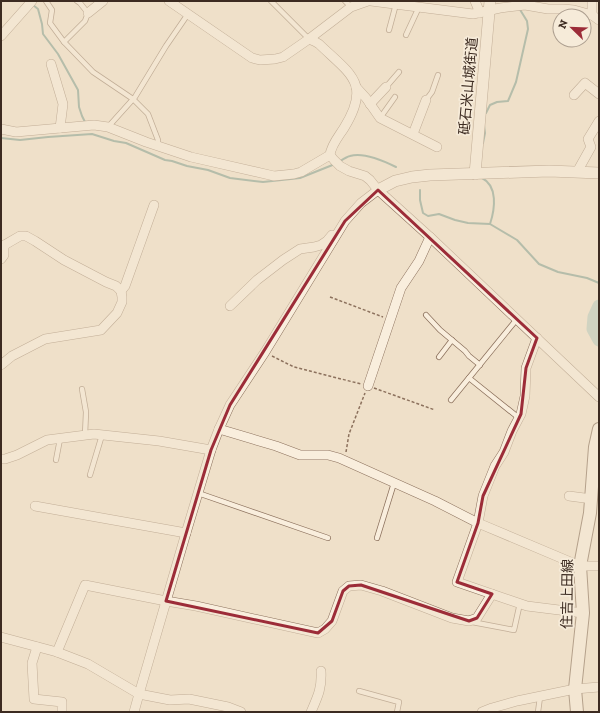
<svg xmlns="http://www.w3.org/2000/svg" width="600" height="713" font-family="'Zilla Slab','Noto Sans JP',serif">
<rect width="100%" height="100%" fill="#efe0c9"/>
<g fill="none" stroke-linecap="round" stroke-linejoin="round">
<g stroke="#709286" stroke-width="2">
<polyline points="33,5 38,9 42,24 43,34 58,54 78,90 79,107 82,116 86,124"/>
<polyline points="486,113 490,105 497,102 508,101 516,82 528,29 527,21 519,8"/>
<polyline points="1,138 20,140 48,137 92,134 114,141 126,143 165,160 172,161 187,166 208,170 230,178 263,182 300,178 335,164"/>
<polyline points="483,143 485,133 484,125"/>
<path d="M339 162C342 160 346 157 350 156 363 152 384 161 396 167"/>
<path d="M482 178C498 186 495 209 490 224"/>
<polyline points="420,190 420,200 423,213 428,216 439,214 455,220 468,223 490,224 517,240 539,264 558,272 587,278 599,283"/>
</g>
<polyline stroke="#aac3b9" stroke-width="13" points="599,306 594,317 593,329 599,340"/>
<g stroke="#8c715d" stroke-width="6">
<g id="service">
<polyline points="46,1 52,10 50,23 64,42 85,21 88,13 80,3 77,1"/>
<polyline points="271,1 309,39"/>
<polyline points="345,1 351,7"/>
<polyline points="389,30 396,4"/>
<polyline points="406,35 419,7"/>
<polyline points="64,42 93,72 133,99 148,114 158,140 158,146"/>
<polyline points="386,87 399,72"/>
<polyline points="426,100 432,92 438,75"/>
<polyline points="380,118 395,97"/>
<polyline points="108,127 135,97 166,46 188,14"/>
<polyline points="426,315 440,330 465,351 469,356 480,365"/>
<polyline points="439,357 452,340"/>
<polyline points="469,378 519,418"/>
<polyline points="82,389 86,412 85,435"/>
<polyline points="451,400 517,319"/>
<polyline points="56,460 60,439"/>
<polyline points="90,475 102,435"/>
<polyline points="198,493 328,538"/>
<polyline points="377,538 394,483"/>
<polyline points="472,622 514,630 520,603"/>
<polyline points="359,691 399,702 397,712"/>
<polyline points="538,712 540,697"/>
</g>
</g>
<g stroke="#8c715d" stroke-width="10">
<g id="minor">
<polyline points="169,1 252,58 260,60 275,59 283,57 309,39 351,7 368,1"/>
<polyline points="371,1 473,14 500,8 525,5 548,9 563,9 574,10 592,15 599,20"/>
<polyline points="475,1 480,13"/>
<polyline points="592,1 592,15"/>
<polyline points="88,13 103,1"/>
<polyline points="1,36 32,1"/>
<path d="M309 39 314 41 319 44C350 74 372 83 344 128 339 136 331 145 330 155L334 160 340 166 349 171 365 176 370 180 378 190 430 237 599 397"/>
<polyline points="51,64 63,104 60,128"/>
<polyline points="356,87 366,98 380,118 437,147"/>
<polyline points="574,95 585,83 599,94"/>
<polyline points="370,104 386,87"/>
<polyline points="1,129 16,132 94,125 108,127 146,142 191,157 274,176 294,174 301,172 330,155"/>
<polyline points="413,134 426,100"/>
<polyline points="577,172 591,147 588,139 599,121"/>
<polyline points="1,247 20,236 26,236 35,241 64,260 106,282 116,286 121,291 122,297 122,302 117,313 101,330 45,339 12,356 1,365"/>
<polyline points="1,259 4,255 4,245"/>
<polyline points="121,291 125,286 154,205"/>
<polyline points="230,306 257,280 283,260 300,249 314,247 321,245 327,241 332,235"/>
<polyline points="537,338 526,368 525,396 521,414 512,431 504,452 495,466 483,496 478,523 457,582 527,606 583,613"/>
<polyline points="368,386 401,288 419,261 430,237"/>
<polyline points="219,429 276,446 300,455 328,455 339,458 435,501 478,523 580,566 599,566"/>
<polyline points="1,459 5,459 17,455 47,440 94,434 159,441 211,450"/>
<polyline points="569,496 592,499"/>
<polyline points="35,506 186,533"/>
<polyline points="1,637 57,652 88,664 139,694 170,700 189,699 228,707 241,712"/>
<polyline points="37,647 32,663 34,699 62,702 62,712"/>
<polyline points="57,652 85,585 166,601 196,606 318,633 325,629 332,621 343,591 349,586 361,585 382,591 452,618 469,621 477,618 492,594"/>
<polyline points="134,712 139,694 186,533 211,450 219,429 230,405 265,352 345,221 361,203 378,190"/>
<path d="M311 712C318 696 322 688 321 671"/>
<polyline points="482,712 492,708 517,701 575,689 599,687"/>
</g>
</g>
<g stroke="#8c715d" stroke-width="12">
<g id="tertiary">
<polyline points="475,174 490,1"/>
<polyline points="378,190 395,181 412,177 430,175 549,171 599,173"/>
</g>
</g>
<g stroke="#6e5340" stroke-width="14">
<polyline id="secondary" points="577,712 575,689 583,613 580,566 590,513 595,447 599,429"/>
</g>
<g stroke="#8c715d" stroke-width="1.5" stroke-dasharray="3 2" stroke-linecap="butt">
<polyline points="330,297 383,317"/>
<polyline points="272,356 294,367 361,384"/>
<polyline points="374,388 435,410"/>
<polyline points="346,452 349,434 365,393"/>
</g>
<use href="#service" stroke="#f9eedd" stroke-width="4.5"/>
<use href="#minor" stroke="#f9eedd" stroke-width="9"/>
<use href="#tertiary" stroke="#f9eedd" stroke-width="11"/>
<use href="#secondary" stroke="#f9eedd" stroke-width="12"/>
</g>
<path d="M0 0H600V713H0ZM378 190 537 338 526 368 521 414 483 496 478 523 457 582 492 594 477 618 469 621 361 585 349 586 343 591 332 621 318 633 166 601 211 450 230 405 345 221Z" fill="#efe0c9" fill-opacity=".55" fill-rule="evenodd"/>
<path fill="none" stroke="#9c2c38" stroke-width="3" stroke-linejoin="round" d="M378 190 537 338 526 368 521 414 483 496 478 523 457 582 492 594 477 618 469 621 361 585 349 586 343 591 332 621 318 633 166 601 211 450 230 405 345 221Z"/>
<g text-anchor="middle" stroke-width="3.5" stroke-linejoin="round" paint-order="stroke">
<g font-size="14" fill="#3c2b21" stroke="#f6ebd9">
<text transform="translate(468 86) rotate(-85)" y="5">砥石米山城街道</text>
<text transform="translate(567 594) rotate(-89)" y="5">住吉上田線</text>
</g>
</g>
<rect width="600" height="713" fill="none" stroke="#3c2b21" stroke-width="4"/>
<g transform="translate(572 28) rotate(293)"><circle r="19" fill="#f6ebd9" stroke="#ac9e8f"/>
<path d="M0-3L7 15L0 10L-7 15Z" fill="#9c2c38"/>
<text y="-6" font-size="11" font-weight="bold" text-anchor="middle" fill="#3c2b21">N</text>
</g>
</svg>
